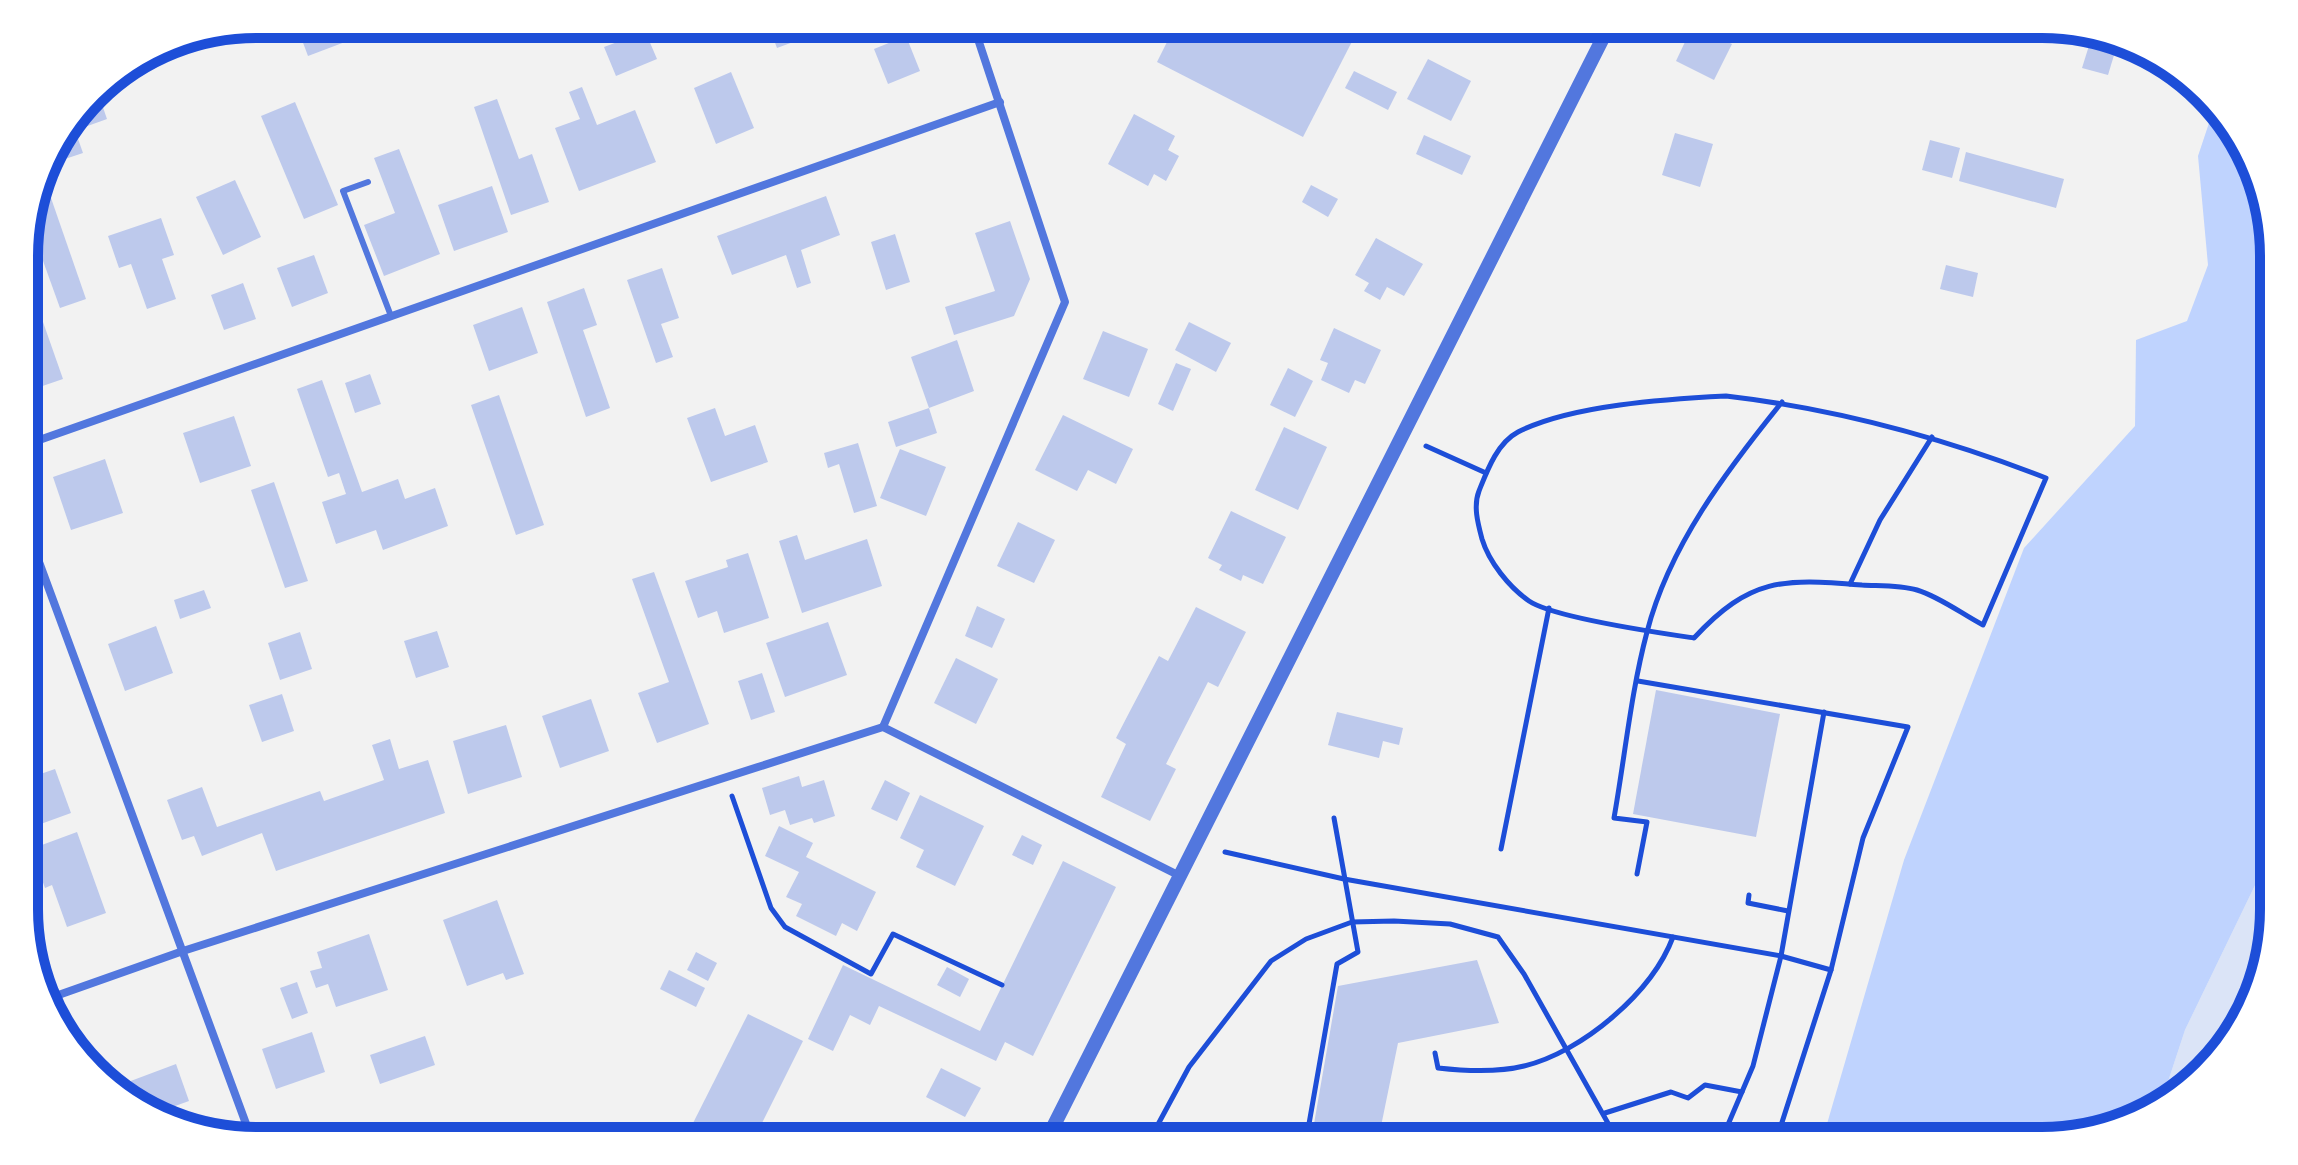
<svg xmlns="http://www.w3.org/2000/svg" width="2298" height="1165" font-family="'Open Sans',sans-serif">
<rect width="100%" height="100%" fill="#f2f2f2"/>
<polygon fill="#dbe4f7" points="2274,846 2274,910 2250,1012 2171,1102 2160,1106 2185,1030"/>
<polygon fill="#bfd3fe" points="2214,108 2235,127 2272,226 2274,846 2185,1030 2160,1106 2057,1141 1822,1141 1904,860 2024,548 2135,426 2136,340 2187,321 2208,265 2198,156"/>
<g fill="#bdc9ec">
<polygon points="296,24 381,24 382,28 308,56"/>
<polygon points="613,24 642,24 657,59 616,76 604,47 620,41"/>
<polygon points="768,24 799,24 804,38 777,48"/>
<polygon points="1176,24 1361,24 1303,137 1157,62"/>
<polygon points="1693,25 1732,44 1714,80 1676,61"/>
<polygon points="906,36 920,71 888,84 874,49"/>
<polygon points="2092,36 2118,42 2108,75 2082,68"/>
<polygon points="1428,59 1471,81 1451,121 1407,99"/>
<polygon points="1354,71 1397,92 1388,110 1345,88"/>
<polygon points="731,72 754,128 716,144 694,88"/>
<polygon points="582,87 597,125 635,110 656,162 579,191 555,128 580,119 569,92"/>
<polygon points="97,90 107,119 82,128 77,115"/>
<polygon points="497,99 519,159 532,154 549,202 511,215 474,107"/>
<polygon points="295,102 338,205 304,219 261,116"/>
<polygon points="1134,114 1175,136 1168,150 1179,156 1166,181 1154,174 1148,186 1108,164"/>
<polygon points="72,122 83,153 44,166 48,153"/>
<polygon points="1675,133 1713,144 1700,187 1662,175"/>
<polygon points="1424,135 1471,156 1462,175 1416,154"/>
<polygon points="1930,140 1960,148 1952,178 1922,170"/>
<polygon points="399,149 440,254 384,276 364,225 395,213 374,158"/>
<polygon points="1966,152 2064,179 2056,208 1959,181"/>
<polygon points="235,180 261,237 223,255 196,197"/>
<polygon points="1311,185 1338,199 1328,217 1302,202"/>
<polygon points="492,186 508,232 454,251 438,205"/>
<polygon points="826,196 840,235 801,250 811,283 797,288 786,255 732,275 717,236"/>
<polygon points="51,198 86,299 60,308 29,222 35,203"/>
<polygon points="161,218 174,255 162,259 176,299 147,309 131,264 119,268 108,236"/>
<polygon points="1010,221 1030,279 1014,316 954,335 945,307 995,291 975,233"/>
<polygon points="895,234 910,282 886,290 871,242"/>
<polygon points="1376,238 1423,264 1404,296 1387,287 1380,300 1364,291 1369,283 1355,275"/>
<polygon points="314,255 328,293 292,307 277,268"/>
<polygon points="1946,265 1978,273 1973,297 1940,289"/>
<polygon points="662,268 679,318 661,324 673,357 656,363 627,280"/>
<polygon points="243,283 256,319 224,330 211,295"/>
<polygon points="584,288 597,325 583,330 610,408 586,417 547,302"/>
<polygon points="522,307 538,353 489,371 473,325"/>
<polygon points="43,322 63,379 25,392 25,329"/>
<polygon points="1189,322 1231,343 1216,372 1175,350"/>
<polygon points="1334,328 1381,350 1365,384 1355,380 1349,393 1321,380 1328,363 1320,360"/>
<polygon points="1103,331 1148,349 1129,397 1083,379"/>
<polygon points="957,340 974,391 929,408 911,357"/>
<polygon points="1176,363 1191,369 1173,411 1158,404"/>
<polygon points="1288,368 1313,381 1295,417 1270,405"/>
<polygon points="370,374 381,404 355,413 345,383"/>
<polygon points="322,380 362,492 398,479 405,499 435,488 448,526 383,550 376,530 336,544 322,502 346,494 339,473 328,477 297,389"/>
<polygon points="499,395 544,525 516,535 471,405"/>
<polygon points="715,408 725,436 755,425 768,462 711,482 687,418"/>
<polygon points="929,408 937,433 896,447 888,422"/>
<polygon points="1063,415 1133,449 1116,484 1088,470 1077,491 1035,470"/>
<polygon points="234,416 251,466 200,483 183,433"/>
<polygon points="1284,427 1327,447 1298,510 1255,490"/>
<polygon points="858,443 877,506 854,513 839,464 828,468 824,453"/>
<polygon points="900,449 946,467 926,516 880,498"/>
<polygon points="105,459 123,513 71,530 53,477"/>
<polygon points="274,482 308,581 285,588 251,490"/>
<polygon points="1231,511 1286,537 1263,584 1243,575 1241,581 1219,570 1222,565 1208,558"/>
<polygon points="1018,522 1055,540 1034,583 997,566"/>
<polygon points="797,535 805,560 867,539 882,586 802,613 779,541"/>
<polygon points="748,553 769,618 724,633 717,611 698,618 685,581 728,567 726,560"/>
<polygon points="654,572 709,724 657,743 638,693 669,682 632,579"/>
<polygon points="204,590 211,608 180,619 174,600"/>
<polygon points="977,606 1005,619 992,648 965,636"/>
<polygon points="1196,607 1246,632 1218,687 1208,682 1166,764 1176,769 1150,821 1101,797 1126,744 1116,738 1130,711 1159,656 1168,661"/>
<polygon points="828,622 847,675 785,697 766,643"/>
<polygon points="156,626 173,673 125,691 108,644"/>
<polygon points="437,631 449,667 416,678 404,641"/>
<polygon points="300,632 312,669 280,680 268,643"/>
<polygon points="956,658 998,679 976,724 934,703"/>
<polygon points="762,673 775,712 751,720 738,681"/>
<polygon points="25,682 42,729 26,735"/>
<polygon points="1656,690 1780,714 1756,837 1633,814"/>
<polygon points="282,694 294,731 262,742 249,705"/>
<polygon points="591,699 609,751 560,768 542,716"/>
<polygon points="1337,712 1403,728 1399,745 1383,741 1379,758 1328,745"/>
<polygon points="506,725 522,777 468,794 453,741"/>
<polygon points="390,739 399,769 428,760 445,813 276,871 262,833 202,856 194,836 182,840 167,800 202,787 217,827 320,791 324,801 384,780 372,745"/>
<polygon points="55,769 71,813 27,829 26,779"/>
<polygon points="799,776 802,787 824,780 835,816 814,823 812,818 790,825 785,810 770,815 762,788"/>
<polygon points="885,780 910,793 897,821 871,809"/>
<polygon points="920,795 984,826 955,886 916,867 924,850 900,838"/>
<polygon points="779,826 813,843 806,857 876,892 857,931 842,923 836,936 796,916 802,904 786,897 799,872 765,856"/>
<polygon points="77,832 106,913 67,927 52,885 45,888 31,849"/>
<polygon points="1022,835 1042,845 1033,865 1012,855"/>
<polygon points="1063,861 1116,887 1033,1056 1005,1042 996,1061 879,1006 870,1025 850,1015 833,1051 808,1039 843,965 980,1031"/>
<polygon points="497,900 524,974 506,980 503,973 467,986 443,920"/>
<polygon points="369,934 388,990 336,1007 328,984 316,988 310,971 322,968 317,952"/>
<polygon points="696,952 717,963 708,981 687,970"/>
<polygon points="1477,960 1499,1023 1398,1043 1378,1141 1311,1141 1338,986"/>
<polygon points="947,967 969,979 960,997 937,985"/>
<polygon points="669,970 705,988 696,1007 660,989"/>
<polygon points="297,982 308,1013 292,1019 280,988"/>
<polygon points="748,1014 803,1041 753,1141 684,1141"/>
<polygon points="312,1032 325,1072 276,1089 262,1049"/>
<polygon points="425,1036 435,1065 380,1084 370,1055"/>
<polygon points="176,1064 189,1101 150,1115 136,1103 128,1082"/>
<polygon points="941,1068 981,1088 965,1117 926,1097"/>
<polygon points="927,1130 951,1141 922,1141"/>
</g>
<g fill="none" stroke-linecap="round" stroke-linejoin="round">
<g stroke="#1d4ed8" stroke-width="5">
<path d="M1726 396C1838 409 1941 437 2046 478L1983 625C1962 614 1940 597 1917 590 1900 585 1879 586 1862 585 1782 578 1750 578 1694 638 1660 633 1554 618 1529 601 1509 587 1489 562 1482 539 1478 524 1473 506 1479 491 1487 471 1497 443 1518 432 1571 405 1667 399 1726 396Z"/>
<polyline points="1426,446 1486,473"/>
<polyline points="1850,584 1880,520 1932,437"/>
<polyline points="1638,681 1908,727 1863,838 1831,970 1776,1141"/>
<polyline points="732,796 771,908 785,927 871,974 893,934 1002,985"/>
<polyline points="1501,849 1549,608"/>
<polyline points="1225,852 1344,879 1781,956 1831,970"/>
<path d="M1637 874 1647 822 1614 818C1625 756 1631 692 1647 632 1669 546 1727 470 1782 402"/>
<polyline points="1749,895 1748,903 1788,911"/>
<polyline points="2236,1027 2259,974"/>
<path d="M1435 1053 1438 1068C1465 1071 1496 1073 1524 1066 1582 1052 1652 993 1673 937"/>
<polyline points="1605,1113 1671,1092 1688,1098 1705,1085 1742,1092"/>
<polyline points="1149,1141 1189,1067 1271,961 1306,939 1352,922 1394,921 1450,924 1498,937 1524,974 1618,1141"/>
<polyline points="1306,1141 1337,964 1358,952 1334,818"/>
<polyline points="1721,1141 1753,1066 1781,956 1824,712"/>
</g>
<polyline stroke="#5277de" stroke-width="6" points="368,182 343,191 391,316"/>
<g stroke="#5277de" stroke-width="8">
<polyline points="25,445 1000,102"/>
<polyline points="25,524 252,1140"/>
<polyline points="883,727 1065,302 973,24"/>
<polyline points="50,998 183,951 883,727 1180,876"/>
</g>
<polyline stroke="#5277de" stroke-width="14" points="1046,1141 1610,24"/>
</g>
<path d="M0 0H2298V1165H0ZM256 38H2042A218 218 0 0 1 2260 256V909A218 218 0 0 1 2042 1127H256A218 218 0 0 1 38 909V256A218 218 0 0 1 256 38Z" fill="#fff" fill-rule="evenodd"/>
<path fill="none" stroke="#1d4ed8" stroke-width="10" d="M256 38H2042A218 218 0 0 1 2260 256V909A218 218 0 0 1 2042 1127H256A218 218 0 0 1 38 909V256A218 218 0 0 1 256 38Z"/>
</svg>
